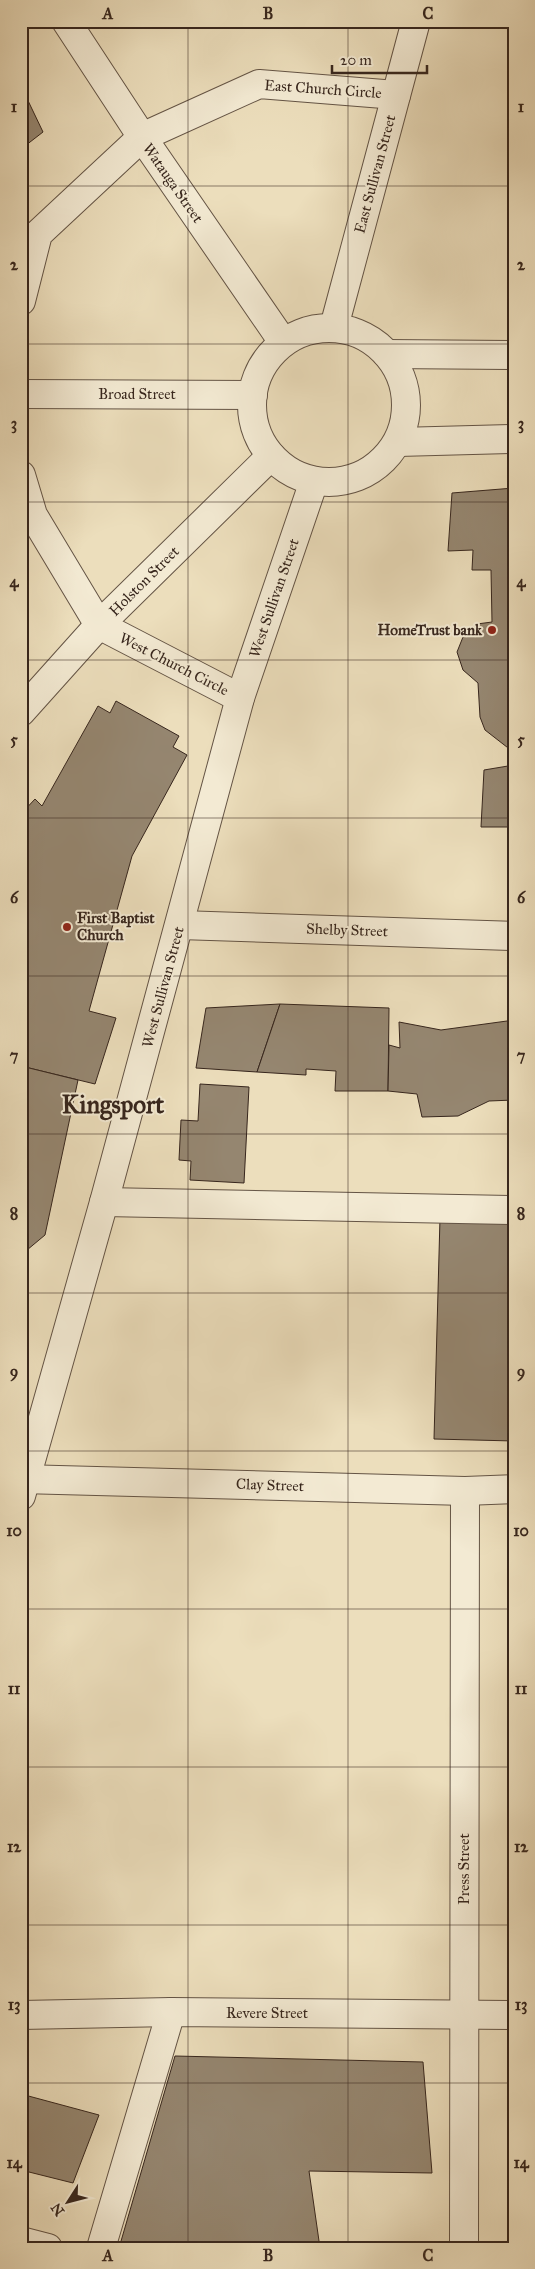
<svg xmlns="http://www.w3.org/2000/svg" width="535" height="2269" font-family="'IM FELL Great Primer',serif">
<rect width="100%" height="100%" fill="#ecdebc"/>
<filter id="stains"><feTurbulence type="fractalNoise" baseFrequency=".004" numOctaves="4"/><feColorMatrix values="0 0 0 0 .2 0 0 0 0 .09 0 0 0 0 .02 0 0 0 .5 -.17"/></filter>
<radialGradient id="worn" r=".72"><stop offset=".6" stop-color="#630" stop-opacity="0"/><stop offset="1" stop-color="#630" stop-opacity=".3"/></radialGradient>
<g fill="#958670" stroke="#37261d">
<polygon points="220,21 296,21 297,24 221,28"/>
<polygon points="21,86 43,132 21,149"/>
<polygon points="514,488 514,760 512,751 485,730 480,717 478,683 463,670 457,652 463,637 477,624 492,622 491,570 472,570 473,550 448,551 452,493"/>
<polygon points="116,701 179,736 173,747 187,755 132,856 89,1011 116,1018 95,1084 21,1066 21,814 35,799 42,806 98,706 110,713"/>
<polygon points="514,765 514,827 481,827 484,770"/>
<polygon points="280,1004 257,1072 196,1068 206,1008"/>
<polygon points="280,1004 389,1008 388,1091 335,1091 336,1071 306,1069 306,1075 257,1072"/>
<polygon points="507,1021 514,1024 514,1100 489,1101 458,1116 422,1117 417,1094 388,1091 389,1045 400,1048 399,1022 441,1030"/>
<polygon points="21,1066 78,1080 45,1235 21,1255"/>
<polygon points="200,1084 249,1087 244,1183 190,1180 191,1161 179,1160 181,1120 198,1121"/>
<polygon points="440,1218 514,1220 514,1441 434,1439"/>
<polygon points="175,2056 423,2062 432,2173 309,2171 320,2248 119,2248"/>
<polygon points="21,2094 99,2115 73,2183 21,2170"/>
</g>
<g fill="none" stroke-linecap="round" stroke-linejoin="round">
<g stroke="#645445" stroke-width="30">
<g id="minor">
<polyline points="66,21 142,137 283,342"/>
<polyline points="21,301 38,234 142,137 259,84 396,95"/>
<polyline points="334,327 416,21"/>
<circle cx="329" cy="405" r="77"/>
<polyline points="387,354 514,355"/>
<polyline points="21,394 253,395"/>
<polyline points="398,442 514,439"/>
<polyline points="21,475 33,515 99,625 240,698"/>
<polyline points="21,712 99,625 271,456"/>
<polyline points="180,925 514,936"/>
<polyline points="104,1202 514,1210"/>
<polyline points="21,1479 465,1491 514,1489"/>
<polyline points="21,1496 104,1202 240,698 314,481"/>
<polyline points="21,2015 171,2012 514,2015"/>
<polyline points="21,2241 48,2248"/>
<polyline points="101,2248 171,2012"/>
<polyline points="464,2248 465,1491"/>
</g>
</g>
<use href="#minor" stroke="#f3ead3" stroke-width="28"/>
</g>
<path fill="none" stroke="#37261d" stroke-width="1" stroke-opacity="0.55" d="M188 21V2248M348 21V2248M21 186H514M21 344H514M21 502H514M21 660H514M21 818H514M21 976H514M21 1134H514M21 1293H514M21 1451H514M21 1609H514M21 1767H514M21 1925H514M21 2083H514"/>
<g fill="#8f2418" stroke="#f3ead3" stroke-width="2">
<circle cx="492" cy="630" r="5"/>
<circle cx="67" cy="927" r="5"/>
</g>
<g text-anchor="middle" stroke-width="4" stroke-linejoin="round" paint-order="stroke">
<g font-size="15" fill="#37261d" stroke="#f3ead3">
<text transform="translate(323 89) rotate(4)" y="5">East Church Circle</text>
<text transform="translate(375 174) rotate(-75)" y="5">East Sullivan Street</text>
<text transform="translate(173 183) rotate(55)" y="5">Watauga Street</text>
<text x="137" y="399">Broad Street</text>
<text transform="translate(144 581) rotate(-45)" y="5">Holston Street</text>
<text transform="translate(274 598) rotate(-71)" y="5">West Sullivan Street</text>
<text transform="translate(174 664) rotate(27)" y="5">West Church Circle</text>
<text transform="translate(347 930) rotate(2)" y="5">Shelby Street</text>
<text transform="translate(163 987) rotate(-75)" y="5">West Sullivan Street</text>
<text transform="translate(270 1485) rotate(2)" y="5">Clay Street</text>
<text transform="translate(464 1869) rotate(-90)" y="5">Press Street</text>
<text x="267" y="2018">Revere Street</text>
</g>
<g font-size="15" font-weight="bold" fill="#37261d" stroke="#f3ead3" text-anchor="end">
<text x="482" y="635">HomeTrust bank</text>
<text x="77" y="923" text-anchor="start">First Baptist<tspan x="77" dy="17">Church</tspan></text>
</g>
<g font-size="25" font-weight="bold" fill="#37261d" stroke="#f3ead3">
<text x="113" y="1113">Kingsport</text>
</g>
</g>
<rect width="535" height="2269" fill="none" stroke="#ecdebc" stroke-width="55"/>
<g transform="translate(68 2202) rotate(234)" stroke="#f3ead3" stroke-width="4" paint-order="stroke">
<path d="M0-4L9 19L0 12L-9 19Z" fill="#37261d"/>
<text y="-8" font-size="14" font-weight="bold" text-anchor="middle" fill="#37261d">N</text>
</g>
<path d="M332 65v8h95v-8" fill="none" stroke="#37261d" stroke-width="2.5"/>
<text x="340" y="65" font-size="15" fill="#37261d" stroke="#f3ead3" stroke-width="4" paint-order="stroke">20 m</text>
<rect x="28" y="28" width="480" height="2214" fill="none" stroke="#37261d" stroke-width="2"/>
<g font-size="16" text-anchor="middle" font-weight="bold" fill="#37261d">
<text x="108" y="19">A</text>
<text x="268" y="19">B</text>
<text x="428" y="19">C</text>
<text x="14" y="112">1</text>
<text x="521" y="112">1</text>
<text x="14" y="270">2</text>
<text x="521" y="270">2</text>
<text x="14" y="429">3</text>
<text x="521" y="429">3</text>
<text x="14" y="587">4</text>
<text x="521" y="587">4</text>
<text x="14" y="745">5</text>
<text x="521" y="745">5</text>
<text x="14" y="903">6</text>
<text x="521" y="903">6</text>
<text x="14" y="1061">7</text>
<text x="521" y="1061">7</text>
<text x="14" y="1219">8</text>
<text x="521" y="1219">8</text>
<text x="14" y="1377">9</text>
<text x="521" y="1377">9</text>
<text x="14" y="1536">10</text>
<text x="521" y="1536">10</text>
<text x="14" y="1694">11</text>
<text x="521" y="1694">11</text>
<text x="14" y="1852">12</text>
<text x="521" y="1852">12</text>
<text x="14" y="2010">13</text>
<text x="521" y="2010">13</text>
<text x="14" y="2168">14</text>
<text x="521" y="2168">14</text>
<text x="108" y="2261">A</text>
<text x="268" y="2261">B</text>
<text x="428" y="2261">C</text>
</g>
<rect width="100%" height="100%" filter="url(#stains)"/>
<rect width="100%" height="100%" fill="url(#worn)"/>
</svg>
